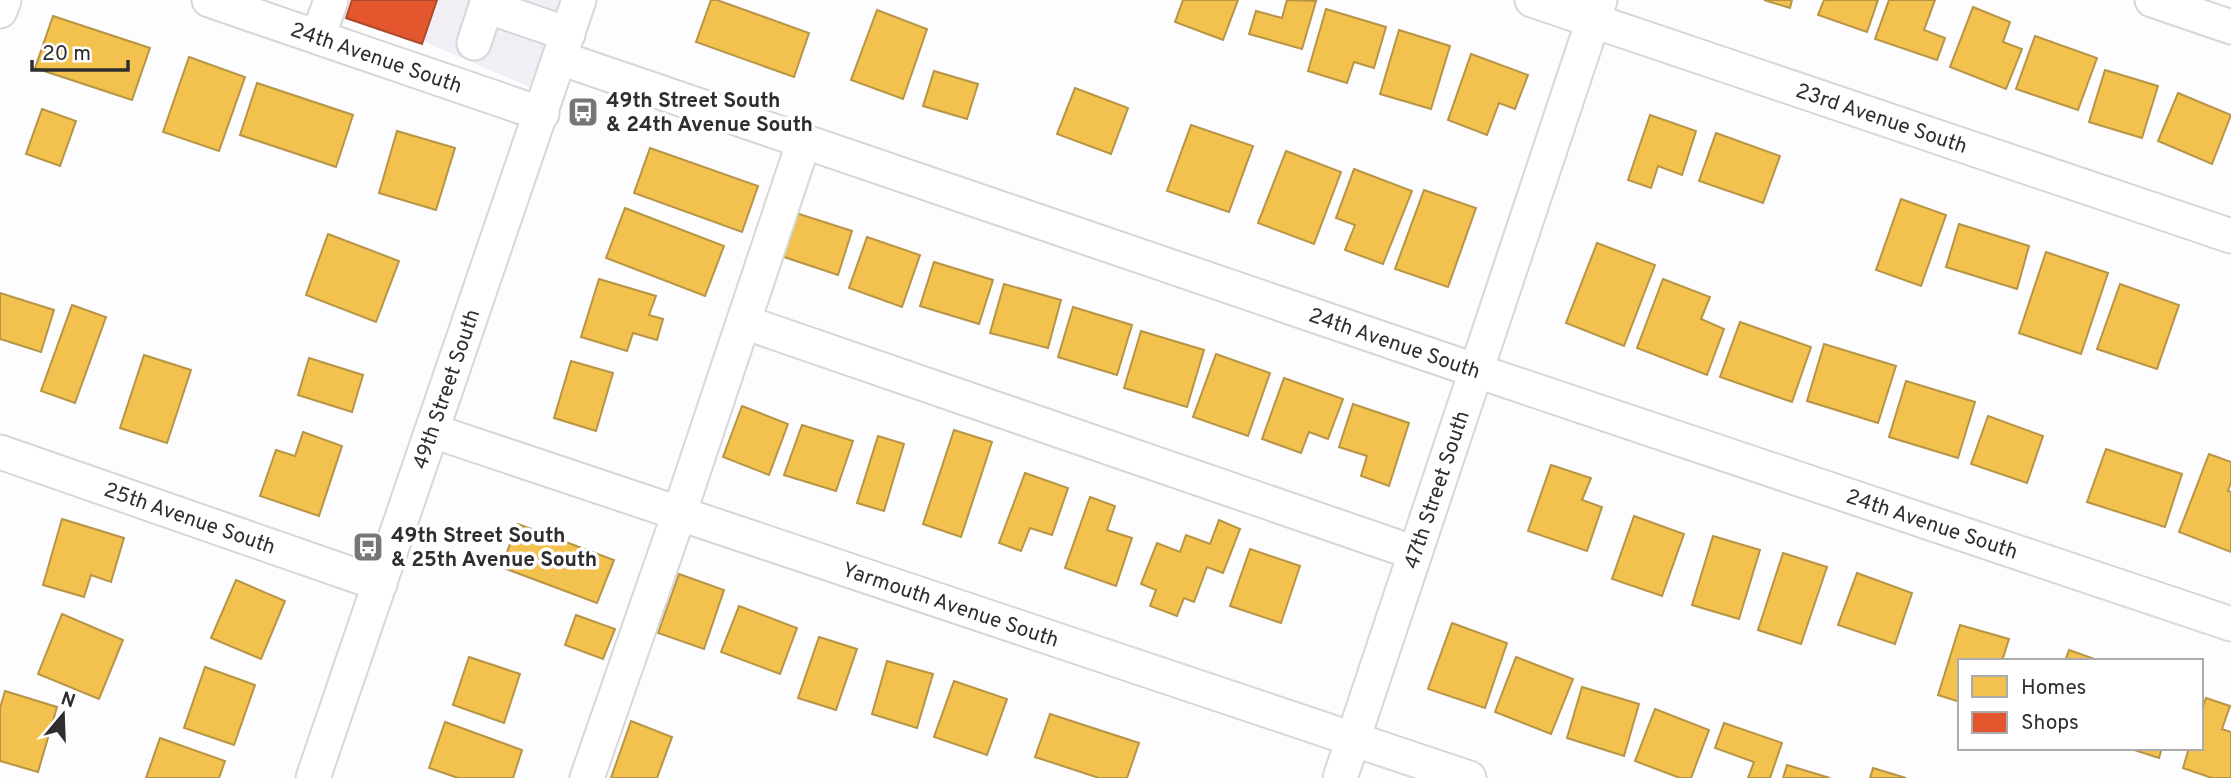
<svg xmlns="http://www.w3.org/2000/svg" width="2231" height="778" font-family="Overpass,sans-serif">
<rect width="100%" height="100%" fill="#fdfcfe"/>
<polygon fill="#f1eef5" points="338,0 562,0 532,88 336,4"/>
<g fill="#f2c14e" stroke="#b79545" stroke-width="2">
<polygon points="711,0 717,0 809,33 794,77 696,42"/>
<polygon points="1183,0 1238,0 1223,40 1175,22"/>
<polygon points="1287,0 1316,1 1302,49 1249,34 1256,11 1282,18"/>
<polygon points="1764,0 1792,0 1790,8"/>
<polygon points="1824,0 1878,0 1867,32 1818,15"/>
<polygon points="1889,0 1935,0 1924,30 1945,38 1937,60 1875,39"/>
<polygon points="1973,7 2010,22 2003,42 2022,49 2006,89 1950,67"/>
<polygon points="1326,9 1386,27 1374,68 1354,62 1347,83 1308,71"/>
<polygon points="877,10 927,29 903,99 851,80"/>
<polygon points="53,16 150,48 132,100 35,68"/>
<polygon points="1399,30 1450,46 1431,109 1380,94"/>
<polygon points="2035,36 2097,58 2078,110 2016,89"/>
<polygon points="1471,54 1528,75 1515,109 1499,103 1487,135 1448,120"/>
<polygon points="189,57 245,77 219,151 163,132"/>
<polygon points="2105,70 2158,86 2142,138 2089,122"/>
<polygon points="934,71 978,84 967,119 923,106"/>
<polygon points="257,83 353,115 336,167 240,135"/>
<polygon points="1075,88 1128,108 1111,154 1057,134"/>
<polygon points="2178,93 2231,115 2212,164 2158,141"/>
<polygon points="42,109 76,121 60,166 26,154"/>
<polygon points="1650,115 1696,131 1682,175 1658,166 1651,188 1628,180"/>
<polygon points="1191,125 1253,146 1229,212 1167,191"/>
<polygon points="397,131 455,148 436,210 379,193"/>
<polygon points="1716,133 1780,156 1763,203 1699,181"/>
<polygon points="650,148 758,186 742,232 634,193"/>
<polygon points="1286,151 1341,172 1314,244 1258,223"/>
<polygon points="1354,169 1412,191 1383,264 1345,250 1355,225 1336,218"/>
<polygon points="1424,190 1476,208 1448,287 1395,269"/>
<polygon points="1901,199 1946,215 1921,286 1876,270"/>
<polygon points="625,208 724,246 705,296 606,258"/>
<polygon points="796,213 852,231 838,275 781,256"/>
<polygon points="1959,224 2029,246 2017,289 1946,267"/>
<polygon points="328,234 399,261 376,322 306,295"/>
<polygon points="867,237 920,255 902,307 849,288"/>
<polygon points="1597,243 1655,265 1624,346 1566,323"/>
<polygon points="2046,252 2108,273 2081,354 2019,333"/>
<polygon points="934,262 993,280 979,324 920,306"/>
<polygon points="599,279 656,296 649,315 663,319 657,340 633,333 627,351 581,337"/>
<polygon points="1663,279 1710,297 1701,319 1724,329 1707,375 1637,348"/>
<polygon points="1004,284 1061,300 1048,348 990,333"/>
<polygon points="2120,284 2179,305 2157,369 2097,349"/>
<polygon points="0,293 54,310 41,352 0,339"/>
<polygon points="72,305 106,317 75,403 41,391"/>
<polygon points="1073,307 1132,325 1117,375 1058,357"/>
<polygon points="1740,322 1811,347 1792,402 1720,377"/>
<polygon points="1141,331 1204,350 1187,407 1124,388"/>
<polygon points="1824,344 1896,366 1878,423 1807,401"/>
<polygon points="1216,354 1270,373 1248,436 1193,417"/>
<polygon points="144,355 191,370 167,443 120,428"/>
<polygon points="309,358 363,375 352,412 298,395"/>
<polygon points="571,361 613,373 596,431 554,418"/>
<polygon points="1284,378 1343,399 1328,439 1309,432 1301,453 1262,439"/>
<polygon points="1906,381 1975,402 1958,458 1889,437"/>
<polygon points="1353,404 1409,423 1389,486 1361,476 1367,456 1339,447"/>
<polygon points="742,406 788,424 769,475 723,457"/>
<polygon points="1988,416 2043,436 2027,483 1971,464"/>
<polygon points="802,425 853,441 836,491 784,475"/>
<polygon points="954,430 992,442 961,537 923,524"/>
<polygon points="303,432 342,446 319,516 260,496 276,450 295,456"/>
<polygon points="878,436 904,444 884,511 857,503"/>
<polygon points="2106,449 2182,474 2165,527 2087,502"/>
<polygon points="2209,454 2231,462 2231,482 2228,491 2231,492 2231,552 2179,532"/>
<polygon points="1551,465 1591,478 1582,500 1602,507 1587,551 1528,531"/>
<polygon points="1025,473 1068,488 1052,535 1030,528 1021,551 999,543"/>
<polygon points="1090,497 1115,506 1107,530 1132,538 1116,586 1065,568"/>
<polygon points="1634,516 1684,534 1662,596 1612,579"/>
<polygon points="62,519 124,538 111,582 91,575 84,597 43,585"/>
<polygon points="1219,520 1240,529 1223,573 1207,567 1194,602 1184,598 1177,616 1150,606 1156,590 1141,584 1157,543 1180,552 1186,535 1210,544"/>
<polygon points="518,524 614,560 597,603 501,567"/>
<polygon points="1713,536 1760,550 1739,619 1692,605"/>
<polygon points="1250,549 1300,566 1281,623 1230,606"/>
<polygon points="1783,553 1827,567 1801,644 1758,630"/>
<polygon points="1857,573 1912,593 1895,644 1838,625"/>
<polygon points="679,574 724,590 704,649 658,633"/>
<polygon points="236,580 285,601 261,659 211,638"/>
<polygon points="739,606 797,628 780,674 721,652"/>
<polygon points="62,614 123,640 99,699 38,674"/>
<polygon points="576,615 615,629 603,659 565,645"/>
<polygon points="1452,623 1507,643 1485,708 1428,689"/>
<polygon points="1960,625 2009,639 2002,661 1960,661 1960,702 1938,695"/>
<polygon points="819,637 857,649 836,710 798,698"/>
<polygon points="2069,650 2092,658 2091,661 2065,661"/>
<polygon points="469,657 520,674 504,723 453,705"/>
<polygon points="1516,657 1573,679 1551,734 1495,712"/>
<polygon points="887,661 933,674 917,728 872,714"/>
<polygon points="205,667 255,685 234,745 184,728"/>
<polygon points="954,681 1007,699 987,755 934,737"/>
<polygon points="1582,687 1639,704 1624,756 1567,738"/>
<polygon points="5,691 57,707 38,772 0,761 0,708"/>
<polygon points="2206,698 2230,706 2222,729 2231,732 2231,778 2212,778 2183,768 2189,748 2201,748 2201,712"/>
<polygon points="1655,709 1709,730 1691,778 1680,778 1635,761"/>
<polygon points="1050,714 1139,743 1127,778 1099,778 1035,757"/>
<polygon points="631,721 672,737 657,778 611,778"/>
<polygon points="445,722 522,750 513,778 458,778 429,768"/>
<polygon points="1724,723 1782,743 1770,778 1748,778 1754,762 1715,748"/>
<polygon points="160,738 225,761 219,778 146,778"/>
<polygon points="2128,748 2162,748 2159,758"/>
<polygon points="1787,765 1830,778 1783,778"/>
<polygon points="1873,768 1906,778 1870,778"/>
</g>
<polygon fill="#e4572e" stroke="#ad4a2e" stroke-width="2" points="352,0 437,0 422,44 346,18"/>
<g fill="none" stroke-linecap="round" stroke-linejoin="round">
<g stroke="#d7d6d8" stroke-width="37">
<g id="minor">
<path id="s1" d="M209 0 542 114"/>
<path id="s2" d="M1532 0 2231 236"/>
<polyline points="2152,0 2231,27"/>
<polyline points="486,6 568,34"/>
<polyline points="0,11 4,0"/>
<polyline points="318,37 331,0"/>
<polyline points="474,43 488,0"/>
<path id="s3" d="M560 58 1477 371 2231 624"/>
<polyline points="744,322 1415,553"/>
<path id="s4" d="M433 431 1469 778"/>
<path id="s5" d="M0 452 380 584"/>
<path id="s6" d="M313 778 579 0"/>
<polyline points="587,778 679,514 804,141"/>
<path id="s7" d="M1340 778 1600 0"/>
</g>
</g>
<use href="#minor" stroke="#fff" stroke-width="33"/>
</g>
<defs>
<g id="bus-square" transform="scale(1.575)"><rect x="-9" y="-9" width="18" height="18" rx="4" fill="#767577" stroke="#fff"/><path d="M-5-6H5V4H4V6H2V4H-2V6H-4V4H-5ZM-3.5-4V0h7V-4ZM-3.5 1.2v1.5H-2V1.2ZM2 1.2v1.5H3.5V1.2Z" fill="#fff"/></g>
</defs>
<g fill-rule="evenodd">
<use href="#bus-square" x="583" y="112"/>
<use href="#bus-square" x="368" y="547"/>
</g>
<g text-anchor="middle" stroke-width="7" stroke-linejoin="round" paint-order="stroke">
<g font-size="21" fill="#2e2d2f" stroke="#fff">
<text dy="7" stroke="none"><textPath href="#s1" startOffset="177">24th Avenue South</textPath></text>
<text dy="7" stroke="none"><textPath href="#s2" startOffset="369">23rd Avenue South</textPath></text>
<text dy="7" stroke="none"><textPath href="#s3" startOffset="882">24th Avenue South</textPath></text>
<text dy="7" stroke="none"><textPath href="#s6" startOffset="411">49th Street South</textPath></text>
<text dy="7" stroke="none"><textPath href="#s7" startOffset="304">47th Street South</textPath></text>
<text dy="7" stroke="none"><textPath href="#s5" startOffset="201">25th Avenue South</textPath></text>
<text dy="7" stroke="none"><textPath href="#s3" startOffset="1449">24th Avenue South</textPath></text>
<text dy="7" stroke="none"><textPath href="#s4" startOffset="546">Yarmouth Avenue South</textPath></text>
</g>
<g font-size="21" font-weight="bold" fill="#2e2d2f" stroke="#fff" text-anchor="start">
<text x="606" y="107">49th Street South<tspan x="606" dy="24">&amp; 24th Avenue South</tspan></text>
<text x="391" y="542">49th Street South<tspan x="391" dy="24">&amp; 25th Avenue South</tspan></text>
</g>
</g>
<rect x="1958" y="659" width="245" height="91" fill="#ffffff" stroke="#ababac" stroke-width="2"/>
<rect x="1972" y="676" width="35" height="21" fill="#f2c14e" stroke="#ababac" stroke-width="2"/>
<text x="2021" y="694" font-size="21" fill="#2e2d2f">Homes</text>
<rect x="1972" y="712" width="35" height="21" fill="#e4572e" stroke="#ababac" stroke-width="2"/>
<text x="2021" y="729" font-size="21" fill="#2e2d2f">Shops</text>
<g transform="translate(63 715) rotate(19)" stroke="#ffffff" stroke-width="5" paint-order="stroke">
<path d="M0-5L12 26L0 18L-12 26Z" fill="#2e2d2f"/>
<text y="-10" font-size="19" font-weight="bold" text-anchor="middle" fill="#2e2d2f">N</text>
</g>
<path d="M32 60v10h96v-10" fill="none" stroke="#2e2d2f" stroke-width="3.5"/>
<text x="42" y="60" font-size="21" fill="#2e2d2f" stroke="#ffffff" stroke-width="5" paint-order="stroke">20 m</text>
</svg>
